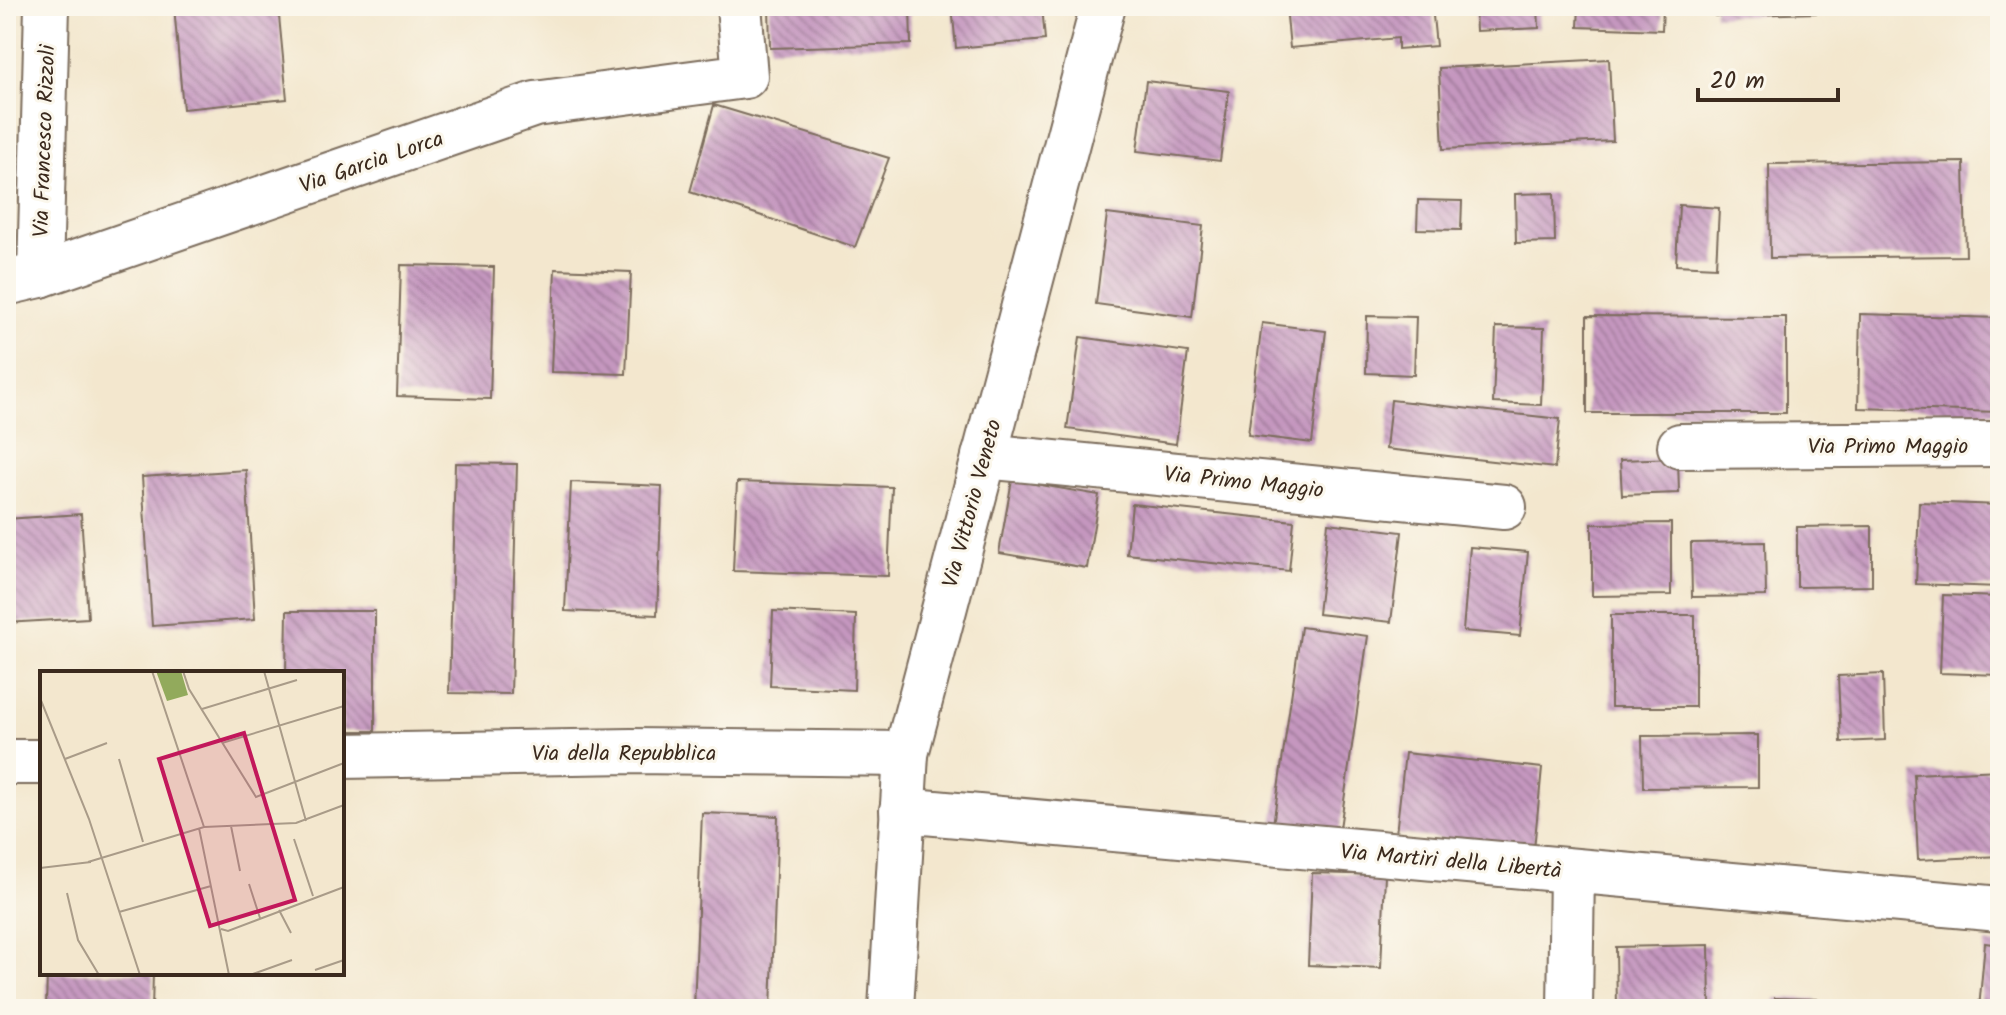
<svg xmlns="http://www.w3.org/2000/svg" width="2006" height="1015" font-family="Kalam,sans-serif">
<defs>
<pattern id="building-back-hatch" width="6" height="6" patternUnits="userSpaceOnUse" patternTransform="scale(2)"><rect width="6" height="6" fill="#c597bf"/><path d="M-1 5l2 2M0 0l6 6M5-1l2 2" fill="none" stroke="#a17b9b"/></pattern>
</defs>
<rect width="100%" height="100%" fill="#fbf7ec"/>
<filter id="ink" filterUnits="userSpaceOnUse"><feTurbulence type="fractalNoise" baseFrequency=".0125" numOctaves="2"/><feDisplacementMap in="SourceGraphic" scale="16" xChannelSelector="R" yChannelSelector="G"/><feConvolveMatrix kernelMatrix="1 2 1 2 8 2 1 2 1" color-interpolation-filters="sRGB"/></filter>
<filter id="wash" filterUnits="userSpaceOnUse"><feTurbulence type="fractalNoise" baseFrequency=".006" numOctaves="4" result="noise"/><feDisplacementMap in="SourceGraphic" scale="32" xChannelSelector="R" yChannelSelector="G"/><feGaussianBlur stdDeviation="1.8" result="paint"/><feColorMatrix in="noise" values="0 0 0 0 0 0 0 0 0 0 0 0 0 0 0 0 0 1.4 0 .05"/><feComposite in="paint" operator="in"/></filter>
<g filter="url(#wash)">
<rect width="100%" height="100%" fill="#f3e7ce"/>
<g id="blocks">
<g fill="url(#building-back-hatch)">
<polygon points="174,6 278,6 287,99 183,109"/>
<polygon points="769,6 910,6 911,44 770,48"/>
<polygon points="952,6 1042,6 1045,40 956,48"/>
<polygon points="1286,6 1432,6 1436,46 1398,49 1398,38 1290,48"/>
<polygon points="1475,6 1538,6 1539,28 1476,31"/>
<polygon points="1579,6 1663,6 1662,30 1578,27"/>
<polygon points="1714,6 1816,6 1816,13 1715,16"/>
<polygon points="1609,59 1613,141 1443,149 1439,68"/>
<polygon points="1146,81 1229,91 1220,161 1137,151"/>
<polygon points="714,105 889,158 855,247 690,192"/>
<polygon points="1964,162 1966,256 1770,258 1769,164"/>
<polygon points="1554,193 1555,242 1516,243 1515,194"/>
<polygon points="1418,200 1462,201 1461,230 1417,229"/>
<polygon points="1679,205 1719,208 1716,267 1676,265"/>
<polygon points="1107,214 1203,226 1192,317 1096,304"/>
<polygon points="401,265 494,267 490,399 397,396"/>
<polygon points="555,269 631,272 626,374 551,372"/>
<polygon points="1860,314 2000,318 2000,412 1858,408"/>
<polygon points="1367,316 1416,317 1414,375 1366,373"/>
<polygon points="1587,316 1786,317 1786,413 1587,413"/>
<polygon points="1262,323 1326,331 1312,443 1248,435"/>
<polygon points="1496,327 1544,328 1541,405 1493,403"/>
<polygon points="1080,337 1188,352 1176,444 1067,429"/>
<polygon points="1391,400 1560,419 1555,468 1386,449"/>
<polygon points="1678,458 1679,493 1622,495 1620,460"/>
<polygon points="455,463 517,464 511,694 449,693"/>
<polygon points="246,470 255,619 152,626 142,477"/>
<polygon points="1012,480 1099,495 1087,568 999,553"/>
<polygon points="571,482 662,486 657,615 565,611"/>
<polygon points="737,482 892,487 888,576 733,571"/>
<polygon points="1919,502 2000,505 2000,587 1916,584"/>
<polygon points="1132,504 1294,521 1289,571 1127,554"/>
<polygon points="81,514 88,618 6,623 6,519"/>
<polygon points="1328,523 1402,532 1391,622 1318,614"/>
<polygon points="1671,523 1671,595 1592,596 1592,524"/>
<polygon points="1872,526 1872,586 1797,587 1797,527"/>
<polygon points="1765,542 1766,596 1692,597 1691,543"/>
<polygon points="1470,547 1528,552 1520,636 1463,631"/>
<polygon points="1943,595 2000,597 2000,675 1940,673"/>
<polygon points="287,611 375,611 375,731 342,731 342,673 286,673"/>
<polygon points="773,611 856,615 854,690 770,686"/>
<rect x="1611" y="615" width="84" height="92"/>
<polygon points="1301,627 1368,636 1339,835 1273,825"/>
<polygon points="1883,674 1885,740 1841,742 1838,676"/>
<polygon points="1758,735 1758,787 1643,788 1642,736"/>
<polygon points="1405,753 1542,768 1534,849 1396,834"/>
<polygon points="2000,770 2000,856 1918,860 1914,774"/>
<polygon points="702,813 778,816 771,1009 694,1009"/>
<polygon points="1312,873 1385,875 1381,968 1308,965"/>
<polygon points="1985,943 2000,945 2000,1009 1979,1009"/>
<polygon points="1709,945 1710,1009 1617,1009 1616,947"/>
<polygon points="47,973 153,973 152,1009 46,1009"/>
<polygon points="1775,998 1816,999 1815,1009 1775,1009"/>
</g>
</g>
</g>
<g filter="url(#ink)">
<use href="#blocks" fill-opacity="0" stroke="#7b6c5c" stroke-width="2"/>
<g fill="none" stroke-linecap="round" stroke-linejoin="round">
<g stroke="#7b6c5c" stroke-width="48">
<g id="street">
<polyline points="40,275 47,6"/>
<polyline points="6,283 40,275 535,104 745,76 739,6"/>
<polyline points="1680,446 2000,444"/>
<polyline points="984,456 1504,507"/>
<polyline points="342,756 631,751 906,754"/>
<polyline points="6,762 42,762"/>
<polyline points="902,810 2000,909"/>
<polyline points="1570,1009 1572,871"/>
</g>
</g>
<g stroke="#7b6c5c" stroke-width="48">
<polyline id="secondary" points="891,1009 906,754 1103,6"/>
</g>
<use href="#street" stroke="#fff" stroke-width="44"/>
<use href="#secondary" stroke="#fff" stroke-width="44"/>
</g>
</g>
<g text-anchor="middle" stroke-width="6" stroke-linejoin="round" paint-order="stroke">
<g font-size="22" fill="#3b2a1e" stroke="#fbf7ec">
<text transform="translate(43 141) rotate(-88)" y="8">Via Francesco Rizzoli</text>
<text transform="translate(371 161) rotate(-19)" y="8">Via Garcia Lorca</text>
<text x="1888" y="453">Via Primo Maggio</text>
<text transform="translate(1244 481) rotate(6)" y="8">Via Primo Maggio</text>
<text transform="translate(971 503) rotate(-75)" y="8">Via Vittorio Veneto</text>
<text x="624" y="760">Via della Repubblica</text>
<text transform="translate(1451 860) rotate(5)" y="8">Via Martiri della Libertà</text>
</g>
</g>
<g transform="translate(40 671)">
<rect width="304" height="304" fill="#f3e7ce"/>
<path d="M116 0H141L148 24 127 30Z" fill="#92aa5c"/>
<path fill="none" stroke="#a99b88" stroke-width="2" d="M112 0 164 156M143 0 149 18 216 126 304 92M224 0 266 150M0 27 49 148 100 304M162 38 257 9M182 72 304 35M25 88 67 72M79 88 103 171M191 155 200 200M159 157 189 304M254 168 273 225M48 191 164 156 256 152 304 134M0 197 51 191M209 213 220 247M27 222 38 269 59 304M239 239 251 262M79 241 171 215M181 258 188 260 304 216M275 299 304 289M210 304 252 289"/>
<path fill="#c2185b" fill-opacity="0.15" stroke="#c2185b" stroke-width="4" d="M204 62 255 229 170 255 119 88Z"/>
<rect width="304" height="304" fill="none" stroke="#3b2a1e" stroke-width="4"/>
</g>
<rect width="2006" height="1015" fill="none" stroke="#fbf7ec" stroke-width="32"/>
<path d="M1698 88v12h140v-12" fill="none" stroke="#3b2a1e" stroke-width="4"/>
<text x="1710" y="88" font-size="24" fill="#3b2a1e" stroke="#fbf7ec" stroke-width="6" paint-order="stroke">20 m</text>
</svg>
